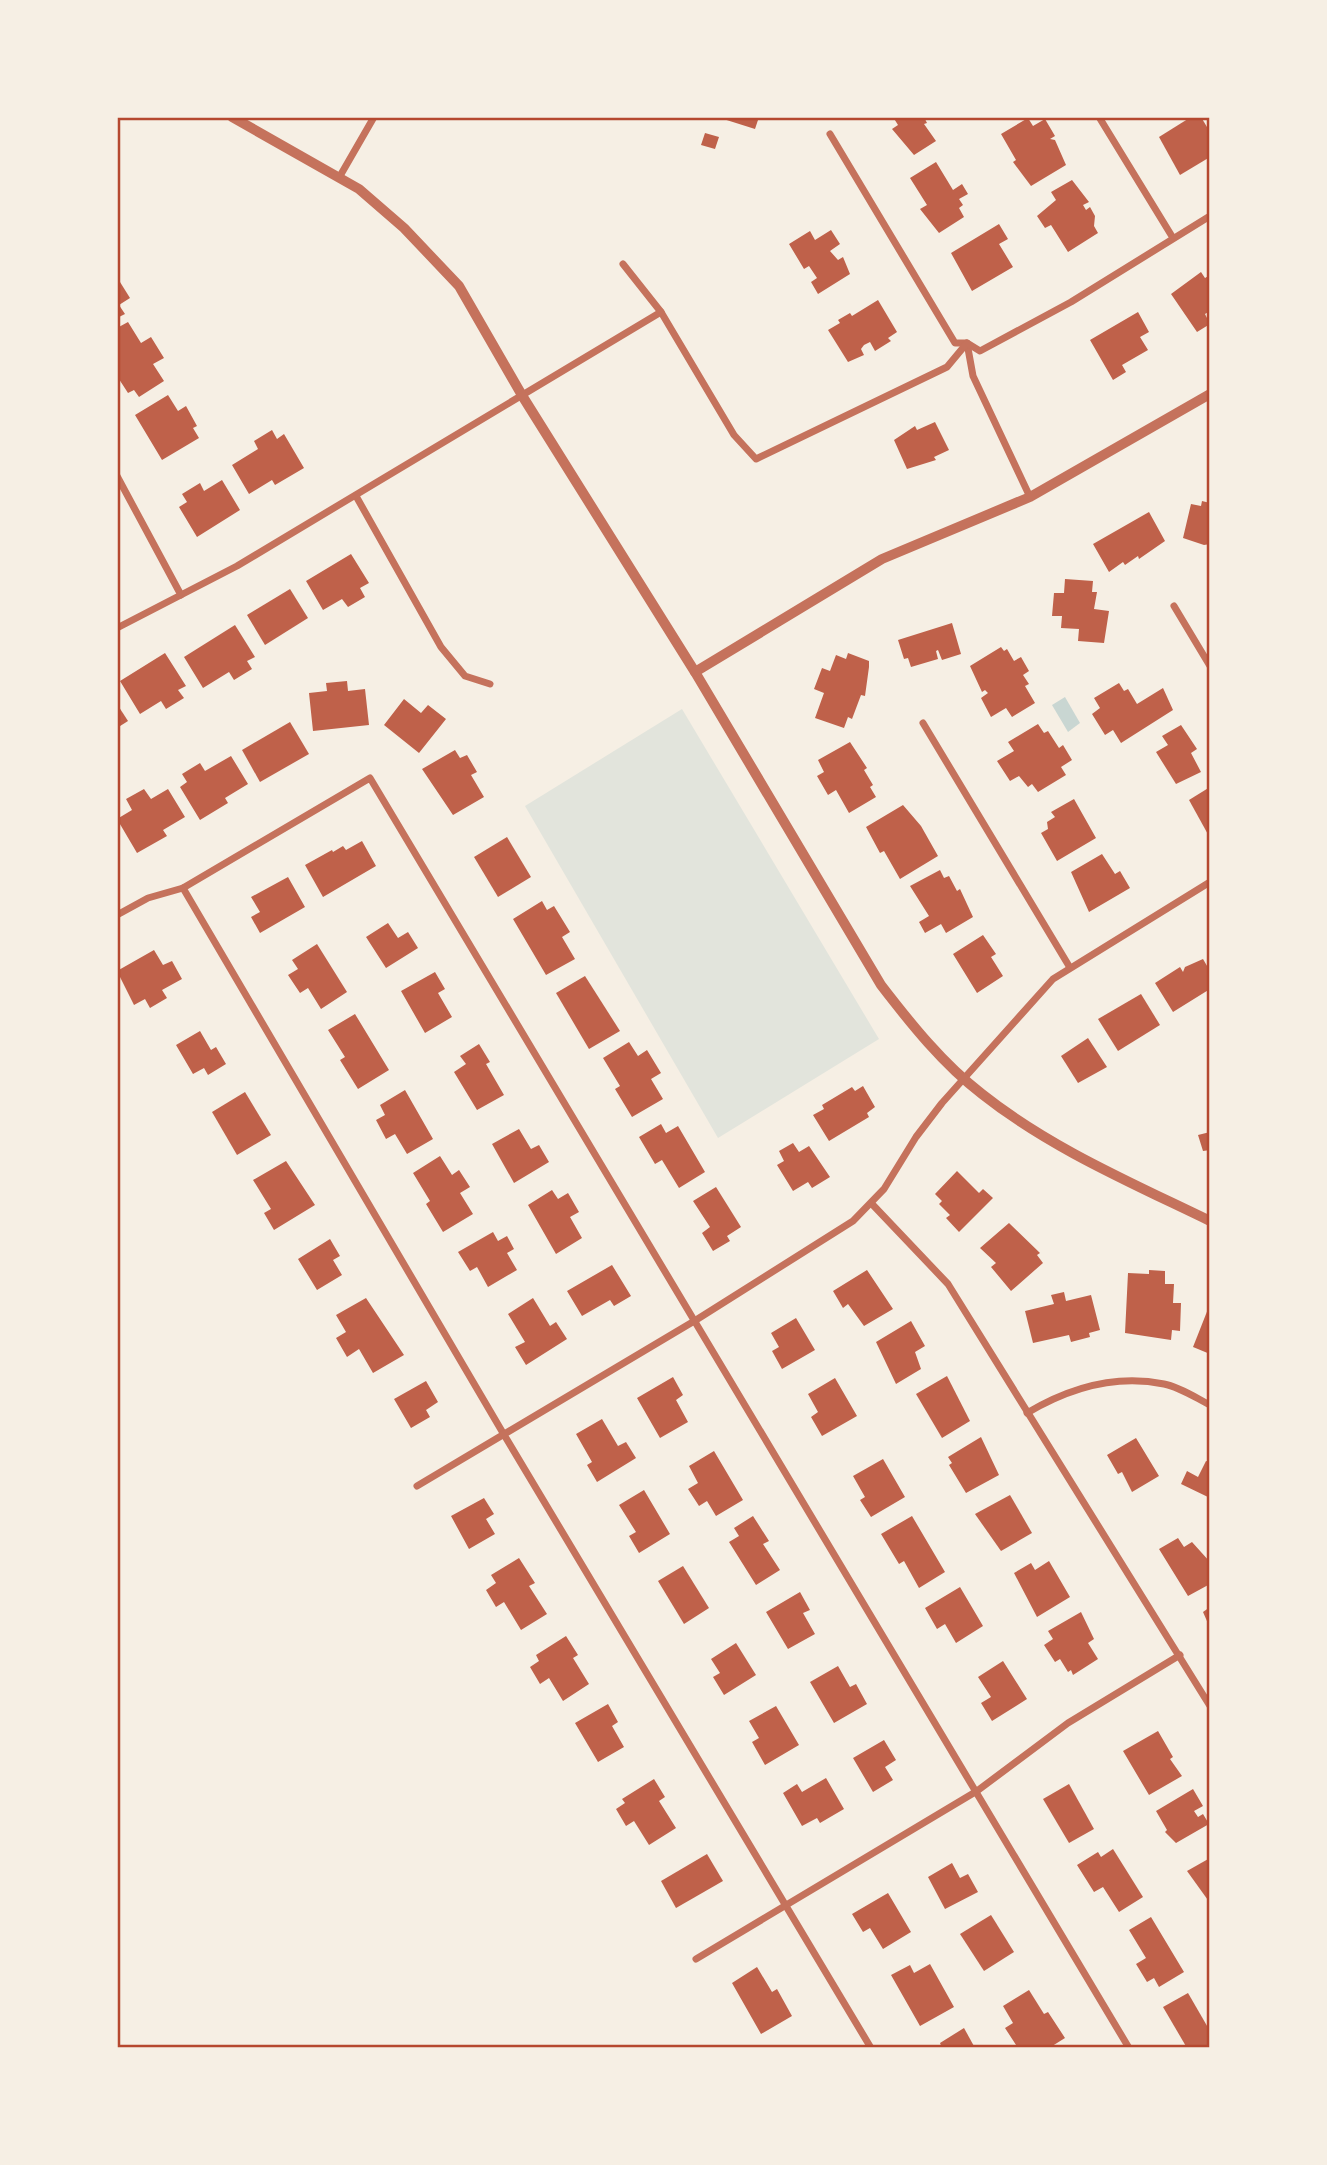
<svg xmlns="http://www.w3.org/2000/svg" width="1327" height="2165" font-family="'Playfair Display',serif">
<rect width="100%" height="100%" fill="#f6efe4"/>
<polygon fill="#e2e4dc" points="682,709 879,1039 718,1138 525,806"/>
<polygon fill="#c9d6d2" points="1065,697 1080,723 1068,732 1052,705"/>
<g fill="#bf614a">
<polygon points="717,117 759,117 755,129"/>
<polygon points="893,117 924,117 927,123 924,124 936,141 914,155 892,129 898,125"/>
<polygon points="1191,117 1201,117 1210,132 1210,157 1180,175 1159,137"/>
<polygon points="1028,118 1033,126 1045,119 1055,136 1050,139 1055,140 1066,165 1031,186 1013,162 1016,160 1001,134"/>
<polygon points="705,133 719,137 715,149 701,145"/>
<polygon points="936,162 953,190 962,184 968,194 959,199 963,205 959,208 964,217 939,233 920,209 927,205 910,178"/>
<polygon points="1072,180 1089,202 1083,205 1086,210 1090,207 1095,216 1094,226 1098,233 1068,252 1051,225 1045,228 1037,216 1056,200 1051,192"/>
<polygon points="999,224 1008,239 999,244 1013,267 972,291 951,253"/>
<polygon points="831,230 840,244 830,251 838,260 843,257 850,274 818,294 811,282 817,278 809,266 804,269 789,244 810,231 815,240"/>
<polygon points="1201,272 1205,278 1210,275 1210,311 1205,314 1210,324 1197,332 1171,294"/>
<polygon points="120,282 130,298 119,305 125,314 117,318 117,284"/>
<polygon points="878,300 897,332 888,338 891,341 875,351 870,342 864,345 861,349 864,355 848,362 828,330 840,323 838,320 850,313 852,316"/>
<polygon points="1138,312 1149,332 1140,337 1148,350 1122,365 1126,372 1113,380 1090,340"/>
<polygon points="128,322 141,343 151,337 164,358 153,364 164,381 139,397 134,390 128,393 117,376 117,328"/>
<polygon points="168,395 178,411 186,406 197,426 193,428 199,438 162,460 135,415"/>
<polygon points="935,422 949,450 934,457 936,460 907,469 894,440 915,426 917,430"/>
<polygon points="272,430 277,439 284,434 304,468 275,485 272,480 249,494 232,465 258,449 254,441"/>
<polygon points="222,480 240,510 197,537 179,507 187,502 182,494 200,483 204,491"/>
<polygon points="1202,501 1210,503 1210,544 1204,545 1183,538 1191,504 1201,506"/>
<polygon points="1149,512 1165,541 1139,559 1138,556 1125,565 1123,562 1109,572 1093,544"/>
<polygon points="351,554 369,583 360,588 365,597 348,607 342,599 323,610 306,581"/>
<polygon points="1065,579 1093,581 1092,592 1097,592 1094,609 1109,611 1104,643 1078,641 1079,629 1061,628 1062,616 1052,616 1054,593 1064,593"/>
<polygon points="290,589 308,618 265,645 247,615"/>
<polygon points="952,623 961,654 942,660 938,650 936,651 938,659 911,667 908,658 904,659 898,640"/>
<polygon points="235,625 255,657 247,661 252,669 234,680 229,672 203,688 184,657"/>
<polygon points="1001,647 1004,651 1007,649 1014,661 1021,657 1029,671 1023,675 1029,684 1025,686 1035,703 1012,717 1006,708 991,717 981,698 988,693 985,690 982,692 970,666"/>
<polygon points="165,653 186,686 178,690 184,698 166,709 161,701 140,714 120,681"/>
<polygon points="848,653 869,661 869,667 865,696 861,695 852,719 848,717 844,728 815,718 824,693 814,689 822,668 830,671 836,655 846,659"/>
<polygon points="347,681 348,691 365,689 369,725 313,731 309,693 327,691 326,683"/>
<polygon points="1119,683 1124,691 1128,689 1137,704 1163,688 1173,710 1121,743 1113,730 1105,735 1092,714 1100,708 1094,698"/>
<polygon points="404,699 421,713 428,705 446,719 419,753 384,725"/>
<polygon points="117,704 128,721 117,728"/>
<polygon points="290,722 309,754 260,782 242,750"/>
<polygon points="1038,724 1044,733 1048,731 1059,748 1063,745 1072,760 1061,767 1066,775 1038,792 1032,784 1028,787 1019,776 1010,781 997,761 1014,751 1008,742"/>
<polygon points="1181,725 1197,749 1191,753 1201,772 1176,784 1156,752 1168,745 1162,736"/>
<polygon points="850,742 867,768 864,770 873,785 870,787 876,797 849,813 836,790 828,795 817,776 824,772 818,760"/>
<polygon points="455,750 460,758 467,755 477,772 471,775 484,797 453,815 422,769"/>
<polygon points="231,756 248,784 225,798 228,803 200,820 180,787 187,782 182,774 200,763 205,771"/>
<polygon points="1210,787 1210,838 1189,800"/>
<polygon points="144,789 151,799 168,789 185,817 163,830 167,836 137,853 117,819 132,810 126,799"/>
<polygon points="1074,799 1096,838 1057,861 1041,833 1048,829 1047,822 1055,817 1051,812"/>
<polygon points="903,805 921,826 938,856 900,879 884,851 880,853 866,827"/>
<polygon points="507,837 531,877 498,897 474,857"/>
<polygon points="362,841 376,866 323,897 305,865 332,850 333,852 343,846 346,850"/>
<polygon points="1102,854 1115,874 1120,871 1130,888 1089,912 1071,872"/>
<polygon points="940,870 944,878 949,876 957,891 960,889 973,917 946,933 941,924 925,933 919,922 929,916 910,886"/>
<polygon points="288,877 305,907 260,933 251,917 260,912 251,897"/>
<polygon points="542,901 547,910 554,906 570,932 562,937 575,959 546,975 513,919"/>
<polygon points="388,923 398,938 408,932 418,948 386,968 366,937"/>
<polygon points="983,935 996,954 991,957 1003,976 977,993 953,954"/>
<polygon points="317,944 347,992 321,1009 308,988 300,993 288,975 298,969 292,960"/>
<polygon points="154,950 163,965 172,961 182,979 162,990 167,998 150,1008 145,999 134,1005 117,971"/>
<polygon points="1203,959 1210,971 1210,989 1173,1012 1155,983 1180,967 1183,972 1185,967"/>
<polygon points="435,972 445,989 438,993 452,1017 425,1033 401,991"/>
<polygon points="585,976 620,1031 589,1049 556,993"/>
<polygon points="1141,994 1160,1025 1118,1051 1098,1019"/>
<polygon points="355,1014 389,1070 358,1089 340,1060 345,1057 328,1030"/>
<polygon points="200,1031 211,1050 216,1047 226,1064 208,1075 204,1068 193,1074 176,1045"/>
<polygon points="1088,1038 1107,1067 1078,1083 1061,1056"/>
<polygon points="629,1042 638,1056 647,1050 661,1073 651,1079 663,1099 632,1117 615,1089 620,1086 603,1058"/>
<polygon points="479,1044 490,1062 486,1064 504,1095 477,1110 454,1072 466,1064 460,1056"/>
<polygon points="863,1086 875,1107 867,1113 869,1117 829,1141 813,1115 824,1109 822,1105 852,1087 855,1091"/>
<polygon points="405,1090 433,1139 407,1154 395,1134 386,1139 376,1120 385,1115 380,1105"/>
<polygon points="245,1092 271,1135 237,1155 212,1112"/>
<polygon points="661,1124 666,1133 678,1126 705,1172 679,1188 662,1160 655,1164 639,1137"/>
<polygon points="519,1129 531,1149 539,1145 549,1162 514,1183 492,1144"/>
<polygon points="1210,1132 1210,1150 1203,1151 1198,1135"/>
<polygon points="793,1143 799,1152 809,1146 830,1177 812,1188 808,1182 793,1191 777,1165 784,1161 779,1151"/>
<polygon points="440,1156 452,1175 459,1170 470,1187 460,1193 473,1214 443,1232 426,1204 430,1201 413,1173"/>
<polygon points="286,1161 315,1205 274,1230 264,1213 271,1209 253,1180"/>
<polygon points="957,1171 979,1193 983,1189 993,1198 959,1232 946,1218 950,1215 939,1204 942,1201 935,1194"/>
<polygon points="716,1187 741,1227 727,1236 730,1241 713,1251 702,1233 710,1227 693,1201"/>
<polygon points="552,1190 558,1199 568,1193 579,1212 570,1217 582,1238 556,1254 528,1205"/>
<polygon points="1009,1223 1040,1253 1037,1255 1043,1263 1011,1291 991,1267 996,1263 980,1248"/>
<polygon points="493,1232 498,1241 507,1236 514,1249 507,1253 517,1270 488,1287 477,1267 470,1271 458,1252"/>
<polygon points="330,1239 340,1256 333,1260 342,1275 317,1290 298,1259"/>
<polygon points="612,1265 631,1296 614,1306 610,1300 582,1316 567,1291"/>
<polygon points="867,1270 893,1309 864,1326 848,1304 843,1308 833,1291"/>
<polygon points="1149,1270 1165,1271 1165,1284 1174,1284 1173,1303 1181,1303 1180,1331 1172,1330 1171,1340 1125,1333 1128,1273 1149,1274"/>
<polygon points="1064,1292 1066,1301 1091,1295 1100,1330 1089,1333 1090,1337 1071,1342 1069,1335 1033,1343 1025,1311 1054,1304 1051,1295"/>
<polygon points="366,1298 404,1355 373,1373 359,1349 347,1357 336,1338 346,1332 336,1315"/>
<polygon points="533,1298 550,1326 556,1322 567,1339 526,1365 515,1347 525,1342 508,1314"/>
<polygon points="1210,1304 1210,1354 1193,1347"/>
<polygon points="796,1318 815,1350 782,1369 772,1351 779,1347 771,1333"/>
<polygon points="911,1321 925,1346 915,1352 921,1369 896,1384 876,1342"/>
<polygon points="947,1376 970,1421 942,1438 916,1394"/>
<polygon points="673,1377 683,1395 676,1400 688,1422 660,1438 637,1398"/>
<polygon points="835,1378 857,1416 822,1436 811,1417 818,1412 808,1394"/>
<polygon points="426,1381 438,1402 426,1410 430,1417 411,1428 394,1399"/>
<polygon points="602,1419 618,1446 626,1442 636,1458 597,1482 587,1465 592,1462 576,1434"/>
<polygon points="981,1437 999,1475 966,1493 949,1465 952,1463 948,1457"/>
<polygon points="1136,1438 1159,1476 1132,1492 1122,1472 1118,1474 1107,1455"/>
<polygon points="714,1451 743,1500 716,1516 707,1501 699,1506 688,1489 698,1483 689,1466"/>
<polygon points="883,1459 905,1497 871,1517 860,1500 865,1497 853,1476"/>
<polygon points="1206,1461 1210,1462 1210,1498 1181,1484 1187,1471 1198,1477"/>
<polygon points="644,1490 670,1534 639,1553 629,1536 636,1532 619,1505"/>
<polygon points="1010,1495 1032,1533 1001,1551 975,1514"/>
<polygon points="484,1498 494,1514 486,1519 495,1534 469,1549 451,1516"/>
<polygon points="753,1516 769,1541 763,1544 780,1570 756,1585 729,1542 739,1536 734,1528"/>
<polygon points="912,1516 945,1572 919,1588 904,1561 899,1564 881,1534"/>
<polygon points="1178,1538 1184,1547 1192,1542 1210,1562 1210,1584 1188,1596 1159,1549"/>
<polygon points="519,1558 535,1583 529,1586 547,1614 521,1630 504,1602 496,1607 486,1590 496,1583 491,1575"/>
<polygon points="1049,1561 1070,1597 1037,1617 1014,1573 1031,1563 1035,1570"/>
<polygon points="683,1566 709,1608 684,1624 658,1581"/>
<polygon points="960,1587 983,1626 956,1643 945,1624 937,1629 925,1608"/>
<polygon points="800,1592 810,1610 803,1613 815,1634 788,1649 766,1612"/>
<polygon points="1210,1607 1210,1628 1203,1612"/>
<polygon points="1081,1612 1094,1639 1088,1643 1098,1659 1073,1675 1071,1670 1068,1672 1060,1659 1055,1662 1044,1645 1053,1639 1048,1631"/>
<polygon points="566,1636 578,1655 573,1658 589,1684 563,1701 549,1678 540,1684 530,1667 539,1661 536,1655"/>
<polygon points="736,1643 756,1675 724,1695 713,1677 720,1673 711,1659"/>
<polygon points="1003,1661 1027,1699 992,1721 981,1703 991,1697 978,1677"/>
<polygon points="838,1666 850,1687 856,1684 867,1704 834,1723 810,1682"/>
<polygon points="608,1704 618,1722 612,1726 624,1747 598,1762 575,1723"/>
<polygon points="776,1706 799,1745 765,1765 752,1742 759,1738 749,1721"/>
<polygon points="1158,1731 1173,1757 1170,1759 1182,1776 1149,1795 1123,1751"/>
<polygon points="884,1740 896,1760 885,1767 893,1780 873,1792 853,1758"/>
<polygon points="826,1778 844,1809 820,1823 817,1818 802,1826 783,1793 797,1784 802,1792"/>
<polygon points="654,1779 665,1797 659,1801 676,1828 649,1845 634,1821 626,1826 616,1809 625,1803 622,1799"/>
<polygon points="1069,1784 1094,1829 1069,1843 1043,1799"/>
<polygon points="1193,1789 1203,1806 1194,1811 1198,1817 1203,1814 1209,1824 1176,1843 1165,1832 1167,1830 1156,1811"/>
<polygon points="1113,1849 1143,1897 1119,1912 1103,1887 1094,1892 1077,1865 1098,1852 1101,1857"/>
<polygon points="707,1854 723,1881 676,1908 661,1881"/>
<polygon points="1210,1858 1210,1903 1187,1871"/>
<polygon points="952,1863 960,1878 968,1874 978,1892 945,1909 928,1877"/>
<polygon points="888,1893 911,1932 883,1949 870,1928 863,1932 852,1914"/>
<polygon points="991,1915 1014,1952 984,1971 960,1934"/>
<polygon points="1151,1917 1184,1972 1159,1987 1154,1978 1147,1982 1136,1964 1146,1958 1129,1930"/>
<polygon points="930,1964 954,2007 920,2026 891,1975 910,1965 914,1973"/>
<polygon points="757,1967 772,1992 777,1989 792,2016 761,2034 732,1983"/>
<polygon points="1029,1990 1044,2014 1048,2012 1065,2038 1049,2048 1018,2048 1005,2028 1013,2023 1003,2006"/>
<polygon points="1188,1993 1210,2031 1210,2048 1187,2048 1163,2007"/>
<polygon points="964,2028 975,2048 942,2048 940,2043"/>
</g>
<g fill="none" stroke-linecap="round" stroke-linejoin="round">
<g stroke="#c5725c" stroke-width="7">
<polyline points="1099,117 1173,238"/>
<polyline points="830,134 955,343 967,343 973,376 1030,497"/>
<polyline points="340,176 374,117"/>
<polyline points="623,264 661,312 734,435 756,459 947,367 967,343 980,351 1071,302 1210,216"/>
<polyline points="117,476 181,595"/>
<polyline points="356,496 441,647 465,676 490,684"/>
<polyline points="1174,606 1210,666"/>
<polyline points="117,628 237,566 661,312"/>
<polyline points="923,723 1069,966"/>
<polyline points="183,888 503,1433 871,2048"/>
<polyline points="117,915 148,898 183,888 370,778 1129,2048"/>
<polyline points="872,1204 948,1284 1210,1706"/>
<path d="M1027 1413C1069 1388 1115 1374 1164 1384 1180 1387 1196 1398 1210 1405"/>
<polyline points="417,1486 696,1320 853,1221 884,1189 916,1137 942,1103 1053,979 1210,882"/>
<polyline points="696,1959 977,1791 1068,1723 1180,1655"/>
</g>
<g stroke="#c5725c" stroke-width="10">
<path d="M232 117 359 189 404 228 459 286 523 397 695 672 881 985C911 1024 943 1064 982 1094 1050 1148 1132 1183 1210 1221"/>
<polyline points="695,672 882,559 1030,497 1210,394"/>
</g>
</g>
<rect width="1327" height="2165" fill="none" stroke="#f6efe4" stroke-width="238"/>
<rect x="119" y="119" width="1089" height="1927" fill="none" stroke="#b5482f" stroke-width="2.5"/>
</svg>
